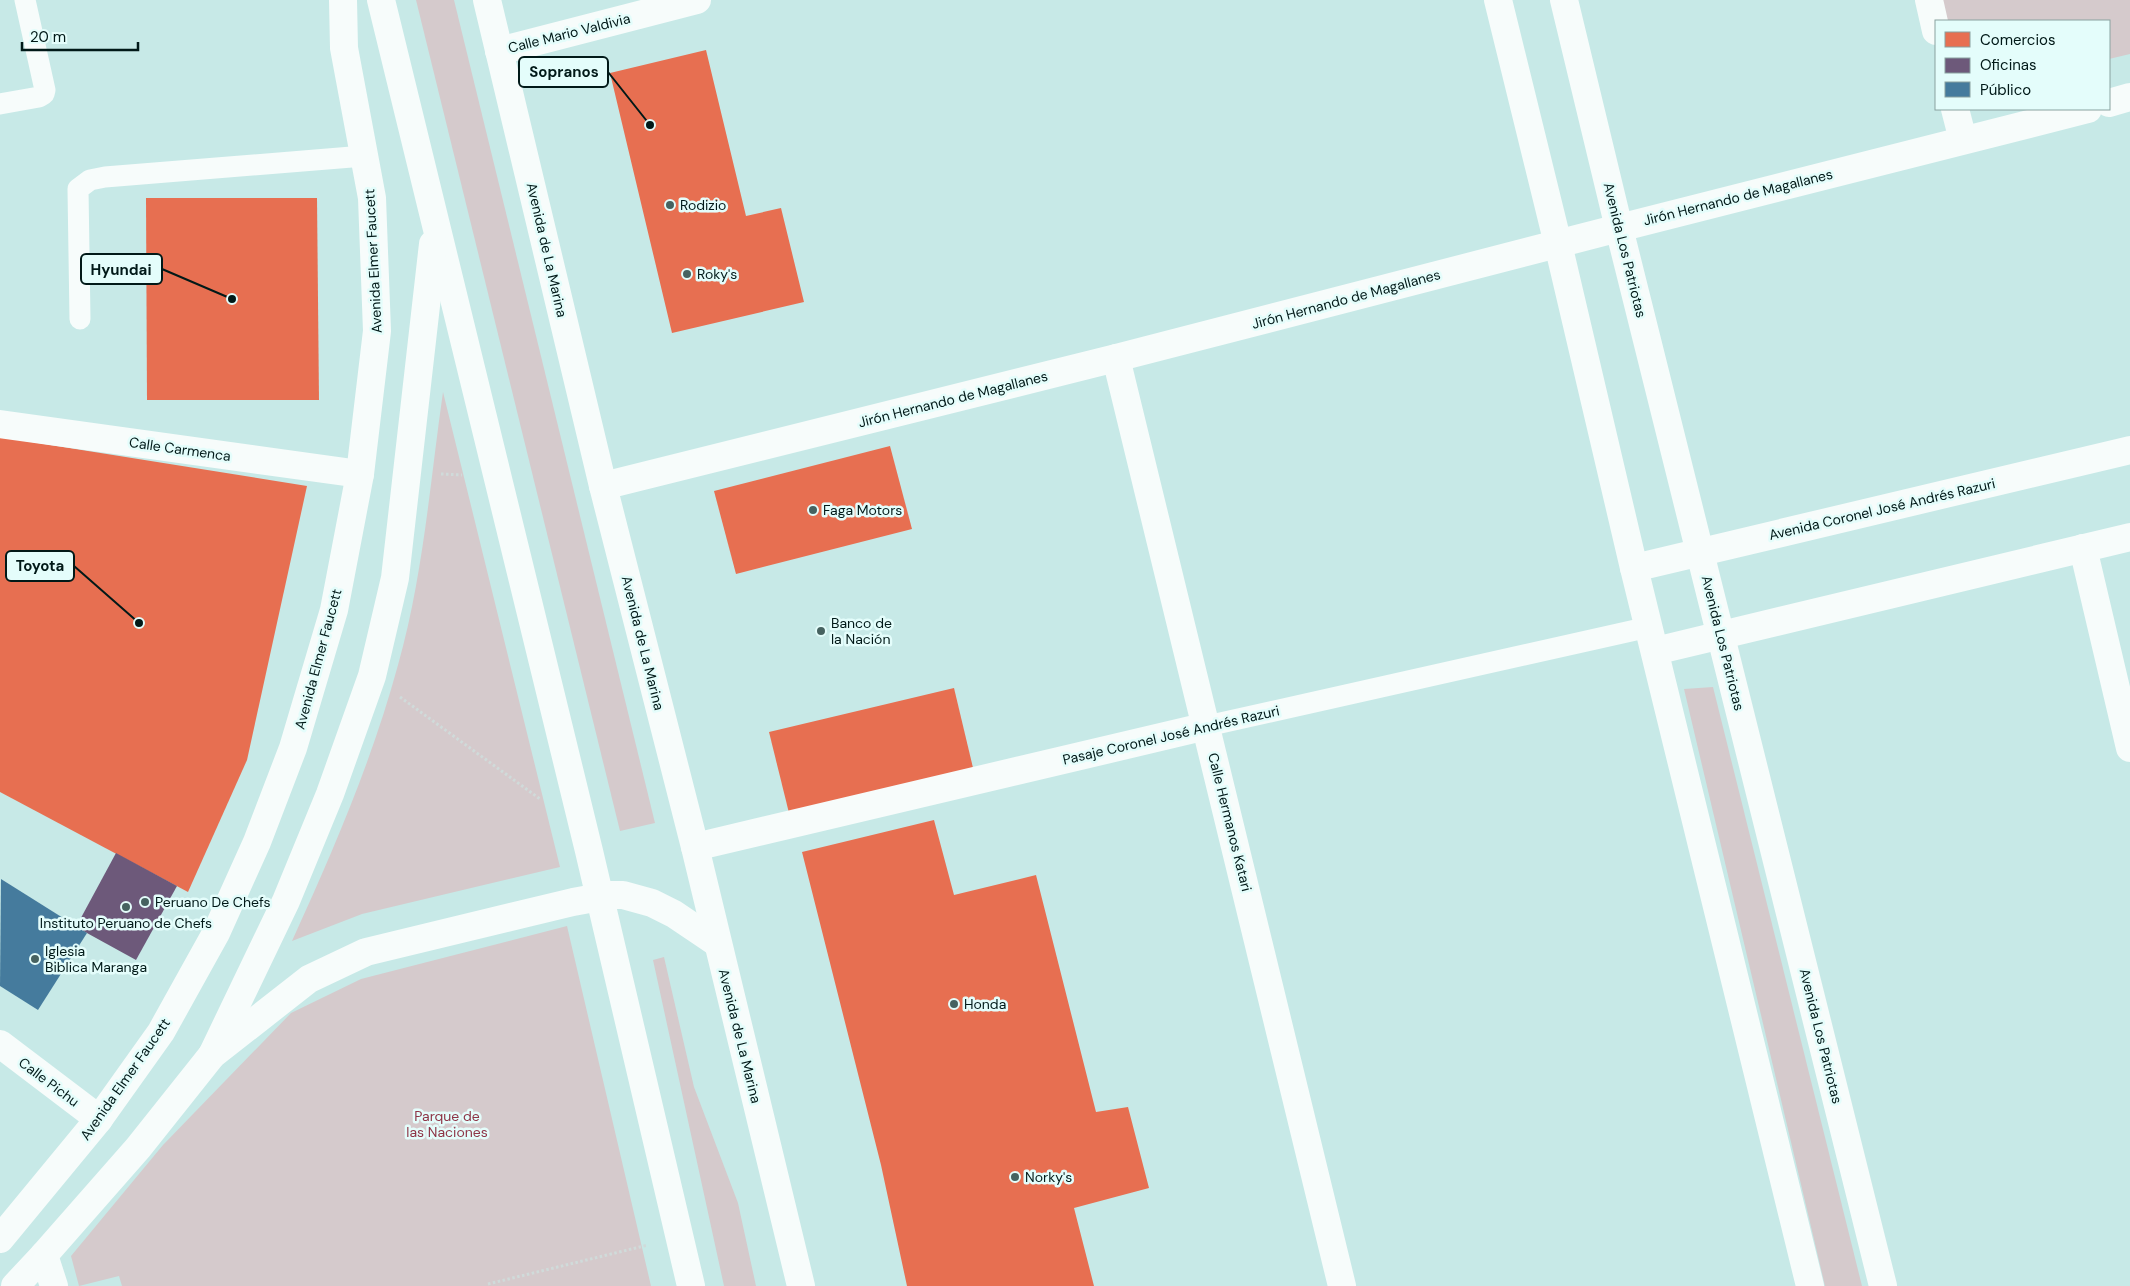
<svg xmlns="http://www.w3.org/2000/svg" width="2130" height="1286" font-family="'DM Sans',sans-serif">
<rect width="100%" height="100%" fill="#c7e9e7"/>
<g fill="#d5cacc">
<polygon points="416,0 454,0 655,823 620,831"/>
<polygon points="1939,0 2130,0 2130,54 2109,59 2109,21 1944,21"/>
<path d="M443 392 560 867 362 914 292 941C333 851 372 761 398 665 423 577 430 483 443 392Z"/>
<polygon points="1713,687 1862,1286 1825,1286 1684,689"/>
<polygon points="567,926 651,1286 122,1286 119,1276 79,1286 71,1256 163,1145 291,1013 361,979"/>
<polygon points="664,957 694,1087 738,1203 756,1286 724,1286 653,960"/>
</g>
<g fill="#e76f51">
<polygon points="706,50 746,216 781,208 804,302 672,333 610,73"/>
<polygon points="146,198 317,198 319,400 147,400"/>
<polygon points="0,437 307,486 247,760 188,892 0,792"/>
<polygon points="890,446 912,529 736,574 714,491"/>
<polygon points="954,688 974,772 790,817 769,732"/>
<polygon points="934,820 954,895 1036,875 1096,1112 1128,1107 1149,1188 1074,1208 1094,1286 907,1286 881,1165 802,852"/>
</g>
<polygon fill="#6d597a" points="116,853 177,886 136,960 76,927"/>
<polygon fill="#457b9d" points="1,879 87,933 38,1010 0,986"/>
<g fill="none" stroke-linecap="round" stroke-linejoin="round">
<g stroke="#d0dbda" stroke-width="3" stroke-dasharray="2.5 2.5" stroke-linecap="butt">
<polyline points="441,474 462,475"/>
<polyline points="400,697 540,799"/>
<polyline points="488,1284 648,1245"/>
</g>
<g stroke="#f7fcfb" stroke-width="21">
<polyline points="0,104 39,97 44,94 45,90 25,0"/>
<polyline points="80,319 78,189 90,180 105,177 364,156"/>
<polyline points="1207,726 1649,627"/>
</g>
<g stroke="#f7fcfb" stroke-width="28">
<polyline points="1929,0 1936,31"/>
<polyline points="499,51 697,0"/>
<polyline points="2109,103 2130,97"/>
<polyline points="1955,109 1963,140"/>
<polyline points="1116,358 1342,1286"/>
<polyline points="0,424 360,474"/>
<polyline points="603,486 1116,358 1619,228 2088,109"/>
<polyline points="2083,548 2130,748"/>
<polyline points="695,847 1207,726"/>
<polyline points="0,1044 99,1119"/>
</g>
<g stroke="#f7fcfb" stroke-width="28">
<polyline points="1498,0 1558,244 1634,568 1810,1286"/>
<polyline points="1564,0 1619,228 1883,1286"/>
<polyline points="1634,568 2130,450"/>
<polyline points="1655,651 2130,537"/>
<polyline points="0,1239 99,1119 161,1032 216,933 257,842 293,748 334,610 360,474 377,331 372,198 344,48 343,0"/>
</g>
<g stroke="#f7fcfb" stroke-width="28">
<polyline points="381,0 589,851 691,1286"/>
<polyline points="487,0 603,486 695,847 801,1286"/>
<polyline points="212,1055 286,901 330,794 372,676 395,578 433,244"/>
<polyline points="44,1255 54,1286"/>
<polyline points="15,1286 44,1255 138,1148 212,1055 309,979 366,952 573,902 611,895 623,895 652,903 674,914 717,943"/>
</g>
</g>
<g fill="#466260" stroke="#e4fdfb" stroke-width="2">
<circle cx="670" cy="205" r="5"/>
<circle cx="687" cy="274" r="5"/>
<circle cx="813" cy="510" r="5"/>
<circle cx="821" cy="631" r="5"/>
<circle cx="145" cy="902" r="5"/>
<circle cx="126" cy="907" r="5"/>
<circle cx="35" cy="959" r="5"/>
<circle cx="954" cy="1004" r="5"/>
<circle cx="1015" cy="1177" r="5"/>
</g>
<g text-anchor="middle" stroke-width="5" stroke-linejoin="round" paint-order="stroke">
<g font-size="14" fill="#011918" stroke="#e4fdfb">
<text transform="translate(569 33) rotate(-14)" y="5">Calle Mario Valdivia</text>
<text transform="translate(1738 197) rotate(-14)" y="5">Jirón Hernando de Magallanes</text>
<text transform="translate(547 250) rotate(77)" y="5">Avenida de La Marina</text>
<text transform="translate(1625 250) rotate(76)" y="5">Avenida Los Patriotas</text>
<text transform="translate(373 261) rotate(-93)" y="5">Avenida Elmer Faucett</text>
<text transform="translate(1346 299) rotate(-15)" y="5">Jirón Hernando de Magallanes</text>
<text transform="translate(953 399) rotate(-14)" y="5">Jirón Hernando de Magallanes</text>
<text transform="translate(180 449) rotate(8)" y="5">Calle Carmenca</text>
<text transform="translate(1882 509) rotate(-13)" y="5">Avenida Coronel José Andrés Razuri</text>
<text transform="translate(643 643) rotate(76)" y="5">Avenida de La Marina</text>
<text transform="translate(1723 643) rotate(76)" y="5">Avenida Los Patriotas</text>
<text transform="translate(318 659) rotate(-75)" y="5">Avenida Elmer Faucett</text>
<text transform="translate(1171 735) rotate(-13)" y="5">Pasaje Coronel José Andrés Razuri</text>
<text transform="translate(1230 822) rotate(76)" y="5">Calle Hermanos Katari</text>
<text transform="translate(740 1036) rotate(76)" y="5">Avenida de La Marina</text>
<text transform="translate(1821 1036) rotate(76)" y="5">Avenida Los Patriotas</text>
<text transform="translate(125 1079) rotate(-55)" y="5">Avenida Elmer Faucett</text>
<text transform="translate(49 1082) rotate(37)" y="5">Calle Pichu</text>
</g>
<g font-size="14" fill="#011918" stroke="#e4fdfb" text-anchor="start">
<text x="680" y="210">Rodizio</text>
<text x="697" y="279">Roky's</text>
<text x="823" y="515">Faga Motors</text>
<text x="831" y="628">Banco de<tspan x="831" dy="16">la Nación</tspan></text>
<text x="155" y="907">Peruano De Chefs</text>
<text x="126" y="928" text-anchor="middle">Instituto Peruano de Chefs</text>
<text x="45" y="956">Iglesia<tspan x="45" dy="16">Biblica Maranga</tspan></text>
<text x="964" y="1009">Honda</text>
<text x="1025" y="1182">Norky's</text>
</g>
<g font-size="14" fill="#8e3446" stroke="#e4fdfb">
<text x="447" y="1121">Parque de<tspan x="447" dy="16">las Naciones</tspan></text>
</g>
</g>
<path fill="none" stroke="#011918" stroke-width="2" d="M650 125L608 72M232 299L162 269M139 623L74 566"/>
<g fill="#011918" stroke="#e4fdfb" stroke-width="2">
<circle cx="650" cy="125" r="5"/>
<circle cx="232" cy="299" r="5"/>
<circle cx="139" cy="623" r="5"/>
</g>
<g fill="#e4fdfb" stroke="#011918" stroke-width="2">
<rect x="519" y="57" width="89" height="30" rx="5"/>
<rect x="81" y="254" width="81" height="30" rx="5"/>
<rect x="6" y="551" width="68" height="30" rx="5"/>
</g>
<g font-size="15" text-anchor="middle" font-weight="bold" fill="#011918">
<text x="564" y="77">Sopranos</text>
<text x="121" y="275">Hyundai</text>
<text x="40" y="571">Toyota</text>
</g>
<rect x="1935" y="20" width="175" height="90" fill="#e4fdfb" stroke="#89a2a0"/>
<rect x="1945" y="32" width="25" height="15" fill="#e76f51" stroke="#89a2a0"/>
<text x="1980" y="45" font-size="15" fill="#011918">Comercios</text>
<rect x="1945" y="58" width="25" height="15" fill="#6d597a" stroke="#89a2a0"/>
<text x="1980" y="70" font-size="15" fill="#011918">Oficinas</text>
<rect x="1945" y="82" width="25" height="15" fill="#457b9d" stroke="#89a2a0"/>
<text x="1980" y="95" font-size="15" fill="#011918">Público</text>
<path d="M22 42v8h116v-8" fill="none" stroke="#011918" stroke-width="2.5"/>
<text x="30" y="42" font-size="15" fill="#011918" stroke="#e4fdfb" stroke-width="4" paint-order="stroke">20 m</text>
</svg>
